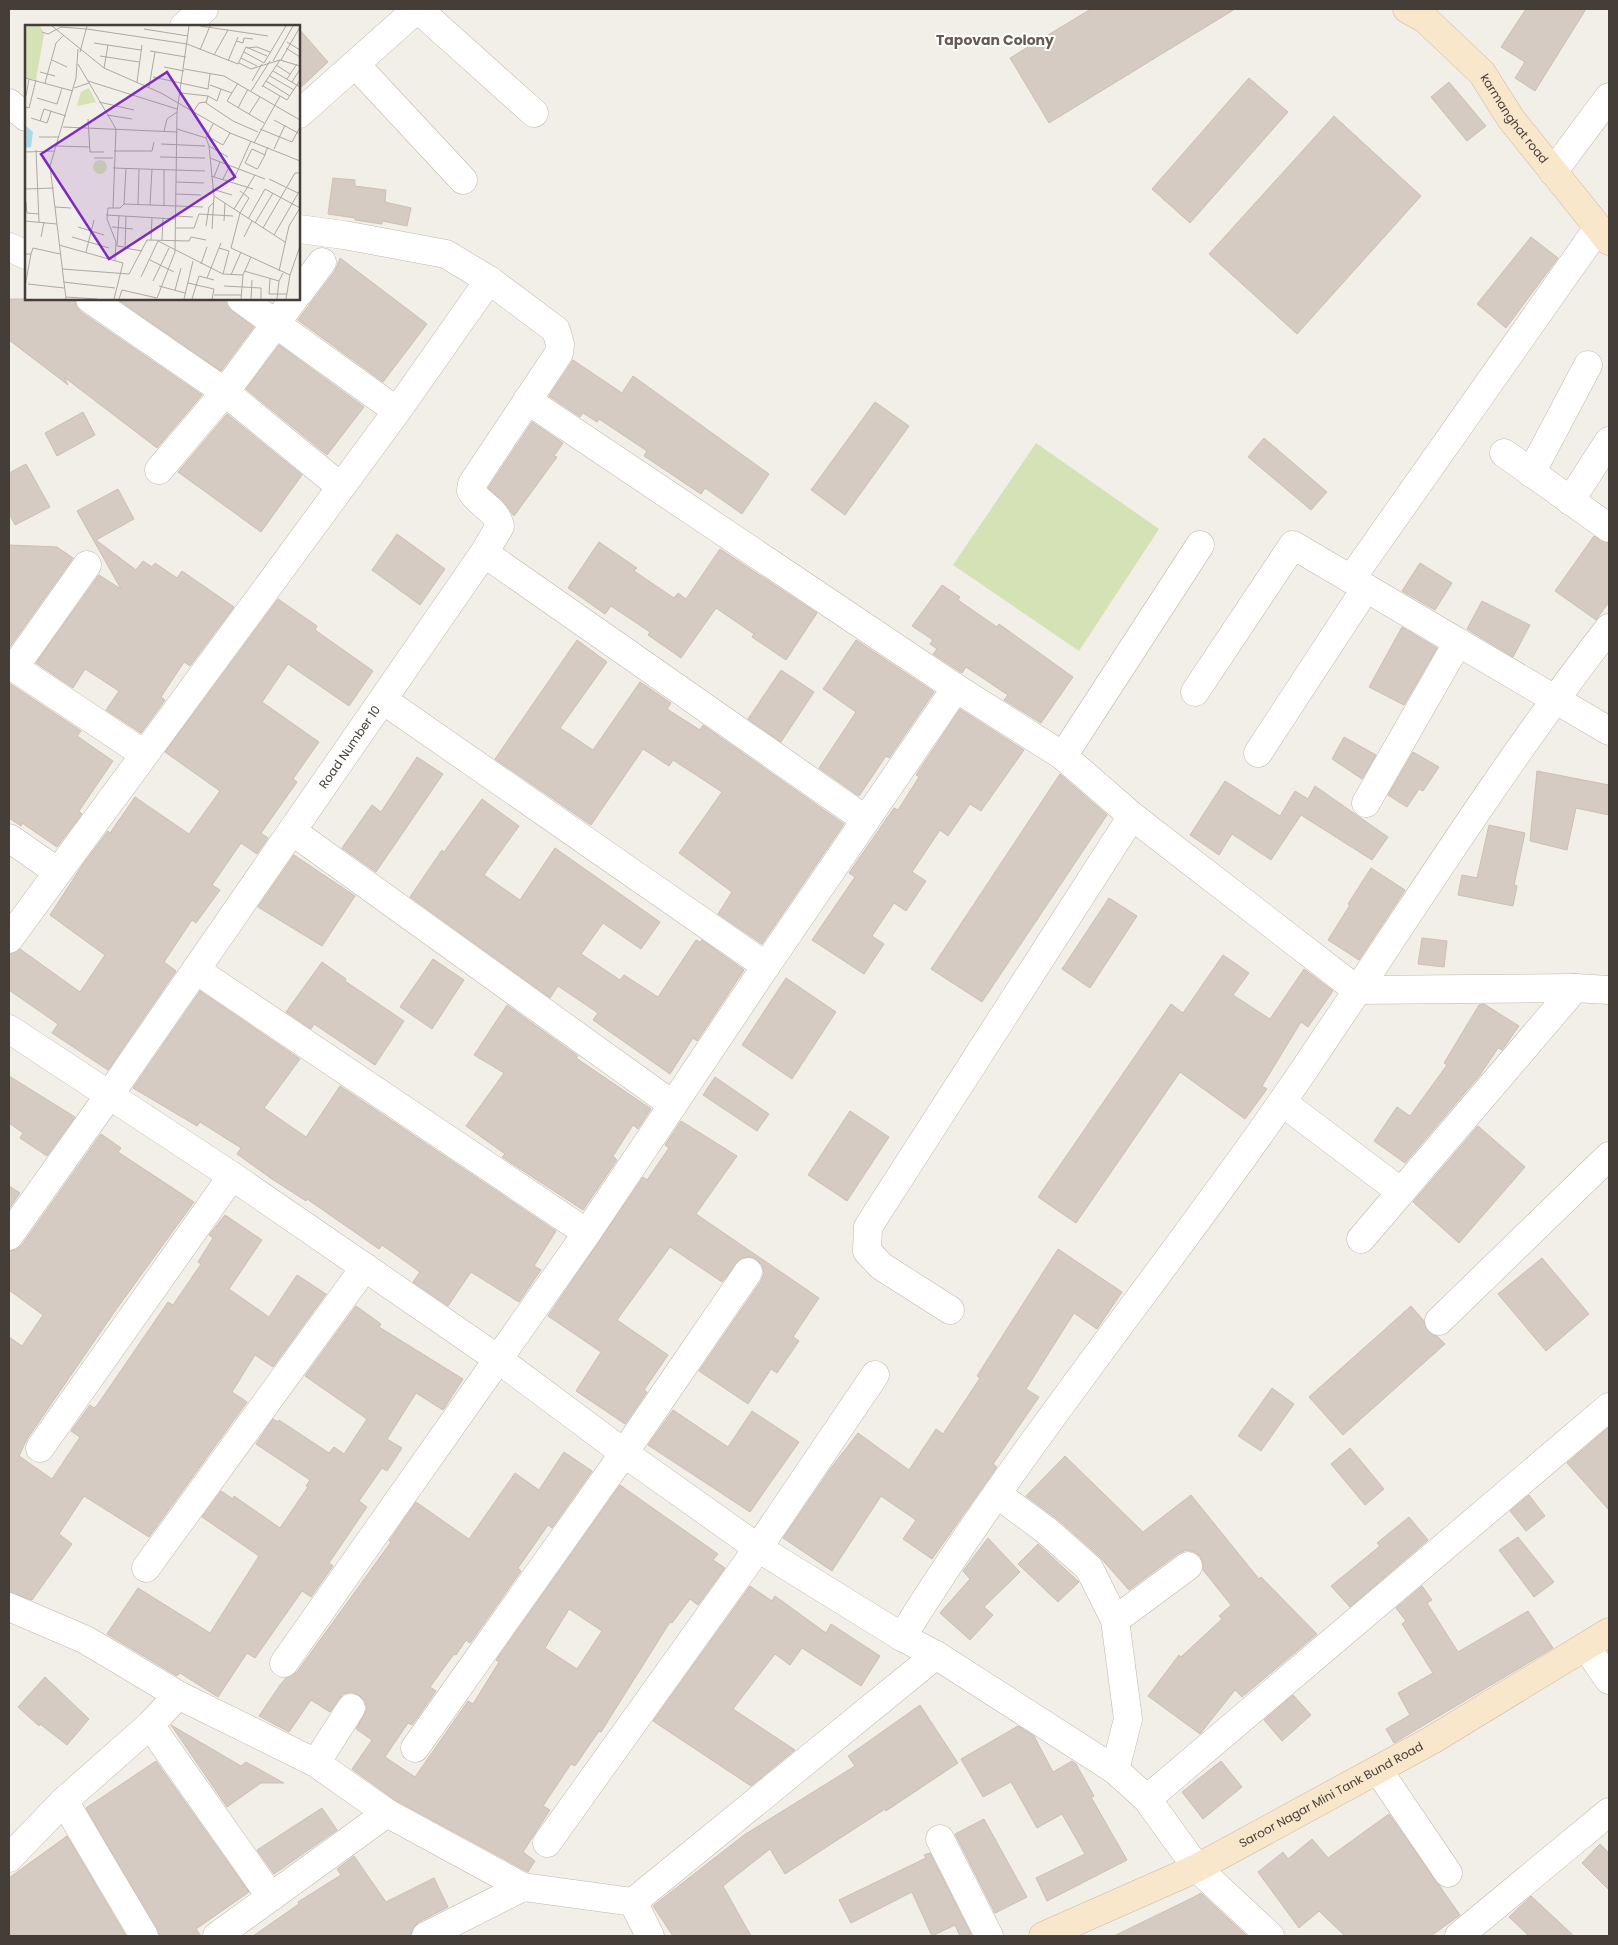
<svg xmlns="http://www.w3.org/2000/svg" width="1618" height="1945" font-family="Poppins,sans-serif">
<rect width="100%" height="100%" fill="#f2eee8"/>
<polygon fill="#d5e2b6" points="1036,443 1159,529 1079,651 953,565"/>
<g fill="#d6cbc2" stroke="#cdbfb3" fill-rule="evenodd">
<polygon points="1091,9 1235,9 1049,123 1010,58"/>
<polygon points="1526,9 1586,9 1535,91 1515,78 1525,62 1501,47"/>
<polygon points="299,29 328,62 299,89"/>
<polygon points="1249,78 1288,112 1190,223 1152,189"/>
<polygon points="1449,82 1486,126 1467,141 1431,97"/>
<polygon points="1334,116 1421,196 1297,334 1209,254"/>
<polygon points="333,178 355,180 355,186 386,190 385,202 411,208 407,226 382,221 382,224 355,220 355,218 328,214"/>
<polygon points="1531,237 1558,258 1506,328 1477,304"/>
<polygon points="340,258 427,324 383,382 298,320 335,271"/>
<polygon points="9,299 75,299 76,306 81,312 202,395 157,448 64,377 68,385 9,340"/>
<polygon points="117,299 226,299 232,311 254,327 221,371"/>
<polygon points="279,345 364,407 327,455 246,389"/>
<polygon points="573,360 622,393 633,376 769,474 742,514 705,488 701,494 644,456 647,451 599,419 597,422 583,413 580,417 549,396"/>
<polygon points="875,402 909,426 845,515 811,490"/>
<polygon points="83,412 95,435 57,456 45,433"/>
<polygon points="227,414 302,475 261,532 178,472"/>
<polygon points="532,422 563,443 554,456 557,457 514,516 503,501 488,488"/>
<polygon points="1264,438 1327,492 1311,510 1248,457"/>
<polygon points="26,464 50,507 15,525 9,513 9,473"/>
<polygon points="118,489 134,519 96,540 136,570 143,561 152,567 155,563 177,578 182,571 234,607 190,666 184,662 161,697 165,700 141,733 106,710 119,691 85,669 73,688 36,663 99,575 121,589 77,511"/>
<polygon points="397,534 445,569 420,605 372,570"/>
<polygon points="1594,536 1609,543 1609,602 1596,620 1555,591"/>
<polygon points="599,542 637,568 634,571 674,598 678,593 686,599 720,549 817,613 786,660 752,637 754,634 716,608 681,658 648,635 650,632 611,606 605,614 568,588"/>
<polygon points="9,545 57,547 73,558 9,648"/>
<polygon points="1420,563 1452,583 1435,610 1402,591"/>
<polygon points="942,585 960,597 958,600 997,627 999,624 1073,677 1041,723 1004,700 1008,695 966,667 962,673 933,654 937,649 930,644 933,640 912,626"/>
<polygon points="278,599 317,626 315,630 373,671 349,706 288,664 262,702 319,742 293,779 297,782 261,833 268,838 257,854 241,843 212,885 220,890 196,923 192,920 164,962 176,971 108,1070 52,1033 58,1024 9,990 9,954 20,949 80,992 105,955 50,915 83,864 108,831 110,833 135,797 189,834 220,791 165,752"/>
<polygon points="1482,601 1530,625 1513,657 1467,629"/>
<polygon points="1402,627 1437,648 1404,705 1369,687"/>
<polygon points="577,640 607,662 560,728 593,750 640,682 671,703 667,709 700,730 703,725 844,824 762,944 718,914 732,892 679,853 722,792 673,760 669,766 643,749 591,825 495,759"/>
<polygon points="856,640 934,692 889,758 886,756 859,796 819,768 856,712 823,689"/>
<polygon points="781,670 814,692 781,742 748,719"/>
<polygon points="9,683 81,731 77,736 113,761 79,811 82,814 57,847 22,823 21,826 9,818"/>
<polygon points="960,709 1024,750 981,811 970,804 948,836 940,830 912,872 926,881 906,911 894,903 872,936 884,944 864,974 812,940 855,877 849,873 894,808 898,810 919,777 916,775"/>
<polygon points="1344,737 1376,755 1362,779 1332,759"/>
<polygon points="1413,752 1439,767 1423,791 1419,789 1407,807 1388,795"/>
<polygon points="417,757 443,774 376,872 342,848 372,805 381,812"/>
<polygon points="1537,771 1609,785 1609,815 1576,808 1567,850 1530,841"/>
<polygon points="1060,774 1107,815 982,1002 931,969"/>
<polygon points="1225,781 1280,816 1295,791 1308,799 1315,786 1388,837 1372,860 1301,815 1271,860 1232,834 1219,855 1190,835"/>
<polygon points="482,799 519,826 484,875 520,900 555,848 660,922 641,949 603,923 581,954 620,980 624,975 658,997 696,940 700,942 702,940 744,970 697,1041 693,1038 670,1074 593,1020 598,1013 558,986 550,998 410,897 442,850 444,852"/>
<polygon points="1489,825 1525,833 1514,885 1517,886 1513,906 1458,895 1462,875 1477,878"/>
<polygon points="294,855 355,896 322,946 258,907"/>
<polygon points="1371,868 1405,890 1359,960 1328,940 1350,905 1348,904"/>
<polygon points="1109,898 1137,916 1090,988 1062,969"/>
<polygon points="1422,938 1447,941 1444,967 1418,964"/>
<polygon points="1223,955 1249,973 1233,995 1270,1019 1304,969 1333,991 1308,1027 1301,1022 1262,1086 1267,1089 1245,1119 1180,1072 1076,1223 1038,1197 1171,1004 1183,1013"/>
<polygon points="433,959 464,980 432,1029 400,1007"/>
<polygon points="322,962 346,979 345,981 404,1021 375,1065 314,1024 311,1029 286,1012"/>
<polygon points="786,978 836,1012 792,1079 742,1045"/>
<polygon points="200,991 300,1059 264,1108 306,1137 340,1086 556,1231 534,1266 541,1270 519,1302 471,1272 448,1306 413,1282 420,1272 382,1245 379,1249 307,1199 306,1201 272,1179 237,1154 241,1148 200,1122 197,1126 133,1088"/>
<polygon points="1484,1004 1519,1026 1502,1050 1498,1048 1480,1075 1405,1163 1374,1141 1397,1107 1410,1116 1447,1065 1444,1063 1479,1005"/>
<polygon points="507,1005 578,1056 576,1058 651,1109 638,1129 633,1125 613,1156 617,1160 583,1210 502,1157 505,1154 466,1126 504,1073 474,1055"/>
<polygon points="9,1076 75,1117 47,1156 20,1138 23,1133 9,1123"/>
<polygon points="715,1077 769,1114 757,1131 703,1095"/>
<polygon points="850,1111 889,1137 847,1201 808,1175"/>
<polygon points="681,1121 737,1156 696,1214 819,1298 793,1337 799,1341 777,1373 771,1369 748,1404 699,1371 761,1281 764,1273 762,1265 756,1259 750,1257 742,1258 722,1282 670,1247 617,1320 668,1355 644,1390 647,1392 625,1424 576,1391 601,1352 548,1316 643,1177 647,1180 669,1148 665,1145"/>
<polygon points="1478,1126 1525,1167 1459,1243 1413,1202"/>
<polygon points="101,1134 121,1148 118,1152 194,1202 115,1311 27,1439 19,1456 52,1479 80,1437 71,1431 90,1405 94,1408 98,1404 168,1302 173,1305 201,1264 198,1262 213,1238 209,1235 225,1215 262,1240 229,1289 269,1317 297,1275 326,1294 273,1367 255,1355 232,1392 247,1402 149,1537 84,1496 59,1534 72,1544 32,1600 9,1592 9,1337 22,1346 43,1315 9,1290 9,1251 16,1250 22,1245"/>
<polygon points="9,1186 20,1193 9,1209"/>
<polygon points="1058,1249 1122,1292 1097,1329 1074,1313 1026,1389 1039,1397 993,1464 997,1467 932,1559 903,1539 916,1520 881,1496 832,1571 783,1538 831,1468 858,1433 909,1470 936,1429 943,1434 980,1378 977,1376"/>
<polygon points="1542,1258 1589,1314 1546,1351 1498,1294"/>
<polygon points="356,1306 381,1324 379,1327 463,1379 443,1410 416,1393 387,1439 402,1448 387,1471 382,1468 359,1501 367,1507 329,1563 333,1566 311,1597 302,1591 255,1658 247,1653 218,1697 180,1673 177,1676 107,1634 138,1588 210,1633 259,1556 202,1517 221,1491 233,1499 234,1496 280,1528 308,1487 306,1486 310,1480 256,1444 273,1419 278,1422 279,1420 329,1453 334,1447 344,1454 367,1419 305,1376"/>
<polygon points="1411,1306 1424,1321 1428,1331 1437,1336 1445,1344 1343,1435 1309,1397"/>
<polygon points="1272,1388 1294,1404 1261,1451 1238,1436"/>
<polygon points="673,1410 728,1447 752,1411 799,1442 750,1512 648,1445"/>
<polygon points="1609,1427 1609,1510 1567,1463"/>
<polygon points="1350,1448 1384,1489 1365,1505 1331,1464"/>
<path d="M564 1452 592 1471 552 1528 548 1525 518 1568 521 1571 470 1643 466 1640 456 1655 454 1654 430 1687 436 1691 412 1725 408 1723 385 1757 415 1777 468 1701 473 1704 499 1662 496 1660 620 1485 718 1554 713 1560 725 1568 698 1605 690 1599 672 1623 670 1622 601 1732 599 1731 575 1766 571 1764 543 1806 550 1810 523 1852 535 1861 528 1872 395 1800 352 1769 372 1740 356 1729 367 1709 365 1701 359 1695 351 1692 343 1694 330 1712 311 1700 289 1732 259 1716 280 1685 286 1678 297 1672 391 1542 389 1541 416 1502 469 1539 515 1473 539 1490ZM569 1609 602 1631 577 1669 545 1648Z"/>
<polygon points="1065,1456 1143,1532 1191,1495 1259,1579 1261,1577 1317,1634 1242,1697 1235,1690 1200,1734 1148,1696 1179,1655 1181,1657 1222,1619 1219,1616 1231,1605 1203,1570 1203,1564 1200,1556 1194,1552 1187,1550 1179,1553 1129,1590 1099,1556 1057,1519 1026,1496"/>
<polygon points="1529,1495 1545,1516 1526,1531 1510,1511"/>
<polygon points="1409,1517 1428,1540 1350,1607 1331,1586 1380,1546 1377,1543"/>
<polygon points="1518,1537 1554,1582 1534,1597 1499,1550"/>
<polygon points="988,1538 1020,1572 984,1607 993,1615 970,1640 940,1613 970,1579 963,1571"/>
<polygon points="1038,1544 1079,1582 1058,1602 1018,1564"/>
<polygon points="750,1586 772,1601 775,1596 826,1633 831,1624 880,1656 861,1686 802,1648 790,1665 775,1654 733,1709 795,1750 751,1786 653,1721"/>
<polygon points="1422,1586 1432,1600 1427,1603 1458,1652 1528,1611 1553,1648 1394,1743 1386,1729 1410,1715 1398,1693 1433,1673 1402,1624 1406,1621 1396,1608"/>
<polygon points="45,1677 89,1719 67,1745 40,1724 39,1726 18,1707"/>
<polygon points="1293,1695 1311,1715 1282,1741 1264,1720"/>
<polygon points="920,1705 958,1763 886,1811 885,1809 785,1874 770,1849 723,1886 751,1936 673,1936 653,1906 744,1835 855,1766 848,1756"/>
<polygon points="171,1725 241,1766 246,1762 284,1783 261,1783 227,1807"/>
<polygon points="1018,1726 1034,1736 1053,1772 1072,1761 1076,1764 1094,1796 1091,1797 1127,1860 1047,1901 1036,1878 1085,1854 1062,1814 1037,1828 1011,1782 983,1797 961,1759"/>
<polygon points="156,1761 249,1892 196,1929 201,1936 160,1936 86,1808"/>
<polygon points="1221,1761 1242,1787 1203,1819 1182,1792"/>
<polygon points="322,1808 337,1830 274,1874 257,1850"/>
<polygon points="1389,1814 1460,1915 1431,1936 1345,1936 1319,1911 1299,1928 1258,1872 1283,1852 1288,1859 1312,1839 1328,1858"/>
<polygon points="984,1819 1027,1897 995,1913 955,1834"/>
<polygon points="67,1836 126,1936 9,1936 9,1878"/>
<polygon points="1600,1844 1609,1853 1609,1890 1582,1863"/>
<polygon points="930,1853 972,1936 960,1936 955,1925 932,1936 912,1892 851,1923 839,1900 926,1858 924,1855"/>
<polygon points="354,1856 386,1902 434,1878 448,1907 419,1922 413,1928 411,1936 253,1936 299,1904 298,1902 341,1875 337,1869"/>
<polygon points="1201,1893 1247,1936 1114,1936 1194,1897"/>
<polygon points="1531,1896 1574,1936 1529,1936 1509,1917"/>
</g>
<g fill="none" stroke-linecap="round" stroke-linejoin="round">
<g stroke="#c0b7af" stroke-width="29">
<g id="minor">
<polyline points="418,9 534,113"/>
<polyline points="184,26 204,9"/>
<polyline points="355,64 463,180"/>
<polyline points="9,103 26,117"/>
<polyline points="299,114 417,9"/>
<polyline points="1553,172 1609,97"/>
<polyline points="9,247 26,255"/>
<polyline points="299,293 322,262"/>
<polyline points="90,299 225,392 341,487"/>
<polyline points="241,299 397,411"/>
<polyline points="527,400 956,688 1063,756 1132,816 1357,990 1575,988 1609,990"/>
<polyline points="1504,453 1609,528"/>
<polyline points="159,470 225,392 294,299"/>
<polyline points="1531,473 1588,365"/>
<polyline points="1570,501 1609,441"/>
<polyline points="484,553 866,820"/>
<polyline points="1351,579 1598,228"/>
<polyline points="9,664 144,754"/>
<polyline points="14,668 87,565"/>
<polyline points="1195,692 1293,545 1609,731"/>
<polyline points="383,700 766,966"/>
<polyline points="1258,753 1366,588"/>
<polyline points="1063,756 1200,545"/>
<polyline points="1366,803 1458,642"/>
<polyline points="292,831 673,1105"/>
<polyline points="9,838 58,872"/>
<polyline points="9,939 397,411 489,280"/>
<polyline points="196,970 587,1233"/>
<polyline points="1282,1102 1401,1192"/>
<path id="s1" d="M9 1236 110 1094 484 553 500 526C496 509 480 505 471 491L472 484 559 353 560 344 556 330 489 280 446 254 344 235 299 229"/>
<polyline points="1361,1239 1575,988"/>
<polyline points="950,1310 881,1266 867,1251 868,1227 1132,816"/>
<polyline points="1439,1321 1609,1156"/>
<polyline points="40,1448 232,1176"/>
<polyline points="997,1494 1047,1531 1089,1568 1115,1620 1128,1719 1115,1770"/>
<polyline points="146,1568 365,1267"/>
<polyline points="9,1607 86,1640 178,1695 316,1763 387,1813 523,1887 633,1902 650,1936"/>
<polyline points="1115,1620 1188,1566"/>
<path d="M902 1637C1017 1451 1157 1282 1282 1102 1391 944 1491 780 1609 628"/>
<polyline points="1587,1648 1609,1680"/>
<polyline points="284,1663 587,1233 766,966 956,688"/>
<polyline points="150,1725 271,1897"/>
<polyline points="415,1748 624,1453 748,1272"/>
<polyline points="316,1763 351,1708"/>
<polyline points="1378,1770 1448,1873"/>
<polyline points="1147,1799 1609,1407"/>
<polyline points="64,1801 144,1936"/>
<polyline points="940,1839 989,1936"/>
<polyline points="547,1843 758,1548 875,1375"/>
<polyline points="9,1858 64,1801 150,1725 178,1695"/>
<polyline points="633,1902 936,1655"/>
<polyline points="217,1936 387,1813"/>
<polyline points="426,1936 523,1887"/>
<polyline points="1459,1936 1609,1812"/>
</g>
</g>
<g stroke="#c0b7af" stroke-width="29">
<polyline id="tertiary" points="9,1029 232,1176 498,1359 624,1453 758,1548 902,1637 936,1655 1115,1770 1147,1799 1197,1868 1270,1936"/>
</g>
<g stroke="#cdb99d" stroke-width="29">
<g id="secondary">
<path id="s2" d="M1407 9 1425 19 1482 73 1511 119 1609 241"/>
<path id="s3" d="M1043 1936 1197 1868 1432 1740 1609 1632"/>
</g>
</g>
<use href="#minor" stroke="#fff" stroke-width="28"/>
<use href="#tertiary" stroke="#fff" stroke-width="28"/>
<use href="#secondary" stroke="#f9e7cc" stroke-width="28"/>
</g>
<g text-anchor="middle" stroke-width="4" stroke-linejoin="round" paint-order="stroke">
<g font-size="12" fill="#453e38" stroke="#fff">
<text dy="4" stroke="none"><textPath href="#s2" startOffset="155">karmanghat road</textPath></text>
<text dy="4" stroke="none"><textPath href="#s1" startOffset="596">Road Number 10</textPath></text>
<text dy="4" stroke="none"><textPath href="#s3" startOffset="321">Saroor Nagar Mini Tank Bund Road</textPath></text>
</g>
<g font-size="14" font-weight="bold" fill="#675a50" stroke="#fff">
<text x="995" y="45">Tapovan Colony</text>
</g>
</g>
<g transform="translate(25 25)">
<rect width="275" height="275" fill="#f2eee8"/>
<path d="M0 1H15L19 9 11 55 0 53ZM64 63 71 77 52 81 56 67ZM68 142a7 7 0 1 1 14 0a7 7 0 1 1-14 0Z" fill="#d5e2b6"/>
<path d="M0 100 8 107 6 122 0 123Z" fill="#abd9e8"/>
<path fill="none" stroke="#ada8a2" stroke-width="1" d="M27 1 79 43 136 68 205 108 275 136M175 1 243 11M119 4 163 11M17 7 23 9 36 2 62 4 162 19 213 39 221 22 242 31M211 16 218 18 219 13 228 14M262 17 275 25M69 18 116 25M222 23 232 22 245 27M261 23 275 32M175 25 185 1M125 26 161 32M55 27 62 1M219 27 239 38 261 1M189 30 203 5M75 31 114 37M216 33 232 41M27 35 42 42M256 35 275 2M203 36 213 12M248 36 268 1M214 38 226 44 255 35 275 41M53 39 91 104 88 183M251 40 265 49M139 42 159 46M79 43 83 20M159 44 199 51 275 95M248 46 275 62M15 47 30 51M245 51 269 65M128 52 183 64 185 49M0 53 48 66M262 54 272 39M63 56 152 84M227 56 237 39M241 56 265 71M112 57 117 20M267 57 275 44M20 58 31 18 39 10M213 58 202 76 239 98M185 60 207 68M238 61 262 75 275 55M124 62 130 27M237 62 255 35M49 63 64 58M226 66 245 36M156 68 183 71 192 76 196 64M1 71 4 54M183 71 181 78 208 96 233 107M12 73 32 79 37 63M74 77 109 85M0 82 4 83 11 55M213 83 223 64M168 87 174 78 181 77M224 89 235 72M82 90 107 94M6 93 22 98 26 86M63 94 65 127H79M249 95 275 109M15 96 19 84 41 91M38 102 152 107M152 104 181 113M235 104 267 117 275 102M139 106 142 94 152 87M182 111 198 120 205 108M14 112H34M229 118 255 71M136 119 180 121M31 121 65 122M184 121 203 132M249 124 260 100M11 125 14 197M89 126H127L129 117M0 127 30 126M240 130 227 124 220 138 232 144 233 143 240 130 241 126 243 122M135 132 180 133M69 133H88M185 133 240 154M88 143 180 146M186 151 228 164M189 152 195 137M198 154 205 140M244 154 273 168M208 156 226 116M151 157 179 158M0 164 29 163M187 164 207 170M215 166 224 173 215 188 206 223 265 250M150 169 176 170M189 171 260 217M1 177 2 188 14 189M99 179 101 143M113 180 114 144M125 180 127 144M139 180V144M30 182 46 183M209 184 230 150M81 190 150 194M94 191 92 221 99 222M101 191 100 223 117 226M150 191 168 192M223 194 240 164 275 183M0 196 32 199M199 196 200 178M230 198 248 168M181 201 184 182 188 178M53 202 79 210M87 202 108 204M151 203H169L174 189 208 191M238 203 270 148H275M187 204 189 171 184 121 181 113 188 99M249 210 275 165M16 212 19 197M47 212 84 223M219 212 227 196M126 215 127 193M137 215 138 193M34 220 98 238 89 274M194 223 204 226 198 249M61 227 69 195M0 229H6L8 223 35 229M90 235 91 217 82 194 83 183H95L99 179 178 182M125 235 149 247M176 239 182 222M37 244 104 249 122 215 164 216 166 212 181 215M219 246 254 256 258 248M254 246 264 201 275 183M206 250 216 227M116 252 133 216 198 249 218 250 226 232M182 253 196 218M245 254 244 269H262M128 256 144 223M38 257 90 263M163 258 189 264 187 274M3 259 39 263M0 261 6 229M134 261 160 268M199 261 236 263V274M150 265 156 243M189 270H216M41 272 72 274M41 274 25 141 51 53 53 24M94 274 97 265 132 273 150 227 152 87 164 1M159 274 168 236M167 274 174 251 189 255M216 274 218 250M226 274 227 255M252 274 254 256M261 274 265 250 275 221"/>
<path fill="#7b2cbf" fill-opacity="0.15" stroke="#7b2cbf" stroke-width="2.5" d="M142 47 210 152 84 234 16 129Z"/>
<rect width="275" height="275" fill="none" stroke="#453e38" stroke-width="2.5"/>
</g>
<rect width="1618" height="1945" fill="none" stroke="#453e38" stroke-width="20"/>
</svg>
